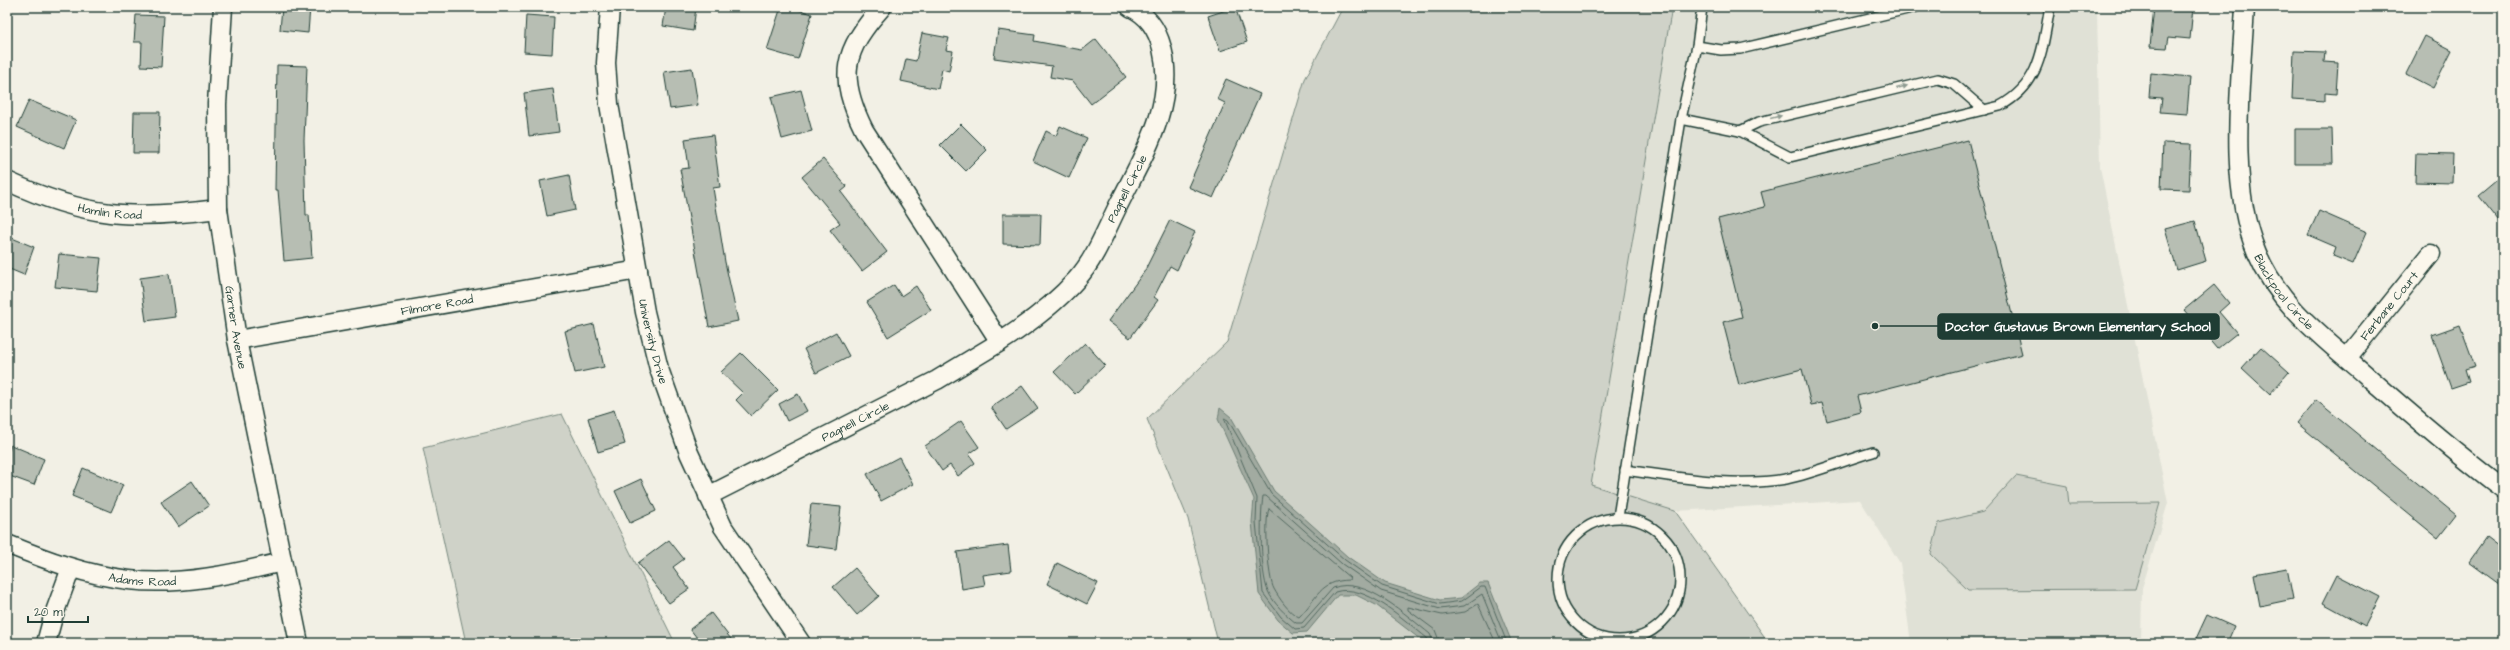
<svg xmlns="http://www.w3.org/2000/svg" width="2510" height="650" font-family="'Architects Daughter',sans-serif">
<rect width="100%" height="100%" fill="#f2f0e5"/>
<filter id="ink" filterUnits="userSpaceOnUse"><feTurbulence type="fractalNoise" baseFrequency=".025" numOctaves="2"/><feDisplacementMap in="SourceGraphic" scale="8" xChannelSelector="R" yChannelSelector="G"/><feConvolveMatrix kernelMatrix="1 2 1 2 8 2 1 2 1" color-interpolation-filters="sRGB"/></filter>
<g filter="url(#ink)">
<polygon fill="#e0e1d6" points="1672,7 2097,7 2100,167 2168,503 2142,588 2141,643 1911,643 1900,563 1860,500 1675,511 1591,486"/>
<g fill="#cfd2c8" stroke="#77887e">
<polygon points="1343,7 1672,7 1591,485 1675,511 1769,643 1218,643 1188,519 1147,419 1227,342 1305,79"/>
<polygon points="562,414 675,643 466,643 423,448"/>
<polygon points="2016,476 2067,486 2069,504 2160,503 2135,589 1968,590 1931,554 1939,523 1983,512"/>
</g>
<polygon fill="#a2aba1" stroke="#6e7f75" points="1220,408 1231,417 1274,491 1348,557 1385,583 1440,600 1461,598 1480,583 1488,583 1512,643 1425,643 1376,605 1356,595 1338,595 1307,632 1293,633 1278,620 1259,594 1252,522 1254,499 1218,419"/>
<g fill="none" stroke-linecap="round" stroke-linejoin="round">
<g stroke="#536960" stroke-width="1">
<path d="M1269 509 1350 578 1349 580C1319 581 1318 598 1299 617 1289 613 1279 598 1274 589 1268 579 1264 519 1269 509Z"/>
<path d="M1429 643 1427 638C1405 621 1365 582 1335 592L1304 628 1295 629 1281 617 1263 593 1256 522 1257 498 1224 418 1228 420 1271 494 1345 560 1382 586 1440 604 1462 601 1481 587H1485L1507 643"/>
<path d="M1434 643 1430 634C1407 616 1364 575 1333 588L1302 623H1296C1286 615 1273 603 1268 591 1260 572 1260 517 1263 496H1266L1342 564 1381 591 1440 609 1464 606 1482 594 1502 643"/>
<polyline points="1440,643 1435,630 1408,610 1408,607 1442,615 1465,612 1478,604 1496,643"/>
</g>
</g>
<g fill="#b7beb3" stroke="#1f3d34">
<polygon points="282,7 310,7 308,33 280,30"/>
<polygon points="666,7 696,7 693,31 663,26"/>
<polygon points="781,7 791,7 812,14 798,59 767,50"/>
<polygon points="1235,7 1247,42 1220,51 1208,16"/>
<polygon points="2154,7 2193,7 2190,39 2169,37 2167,48 2150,47"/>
<polygon points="136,15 164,16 161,67 141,66 142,42 134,42"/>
<polygon points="526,15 554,17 552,54 524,52"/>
<polygon points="998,30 1035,35 1034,41 1082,50 1096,39 1126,77 1091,104 1073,81 1050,77 1052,66 994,58"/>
<polygon points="922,33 949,38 946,50 953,51 949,71 942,69 938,89 901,81 906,59 916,61"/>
<polygon points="2425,36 2452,50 2433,88 2406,74"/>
<polygon points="2294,51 2325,52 2324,62 2338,63 2336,94 2325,93 2325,101 2292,99"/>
<polygon points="277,65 307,66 304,140 306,215 309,215 312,258 284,261 278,190 275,190"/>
<polygon points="692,68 698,105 670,109 664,72"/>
<polygon points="2151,73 2190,77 2187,114 2160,112 2162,98 2149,97"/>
<polygon points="1226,79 1260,94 1213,198 1188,187 1225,103 1217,99"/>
<polygon points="553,89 559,132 529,136 524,93"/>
<polygon points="801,90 812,131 782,139 771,97"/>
<polygon points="29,100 76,120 64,148 17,127"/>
<polygon points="134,112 160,112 159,153 133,153"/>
<polygon points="961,124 987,150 966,171 940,145"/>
<polygon points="1060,126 1087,138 1069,178 1033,161 1046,131 1056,136"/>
<polygon points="2295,129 2332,129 2333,164 2295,164"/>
<polygon points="713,135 720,187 713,188 725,262 738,321 709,327 680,169 689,168 685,139"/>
<polygon points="1968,140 2022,354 1857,396 1861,412 1827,421 1822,403 1811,405 1802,369 1739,385 1723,322 1742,317 1718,219 1765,207 1761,192"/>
<polygon points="2163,143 2191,144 2189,190 2161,189"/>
<polygon points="2416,153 2453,154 2452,183 2415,182"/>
<polygon points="823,159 847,187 841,192 887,252 862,271 830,230 840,223 802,177"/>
<polygon points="569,175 575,210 547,216 540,181"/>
<polygon points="2503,175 2503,227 2478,196"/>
<polygon points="2319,211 2367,232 2353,264 2333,256 2336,247 2308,235"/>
<polygon points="1003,214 1041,214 1040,245 1003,244"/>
<polygon points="1170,220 1195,232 1177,270 1170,266 1154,297 1158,300 1130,338 1108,321 1144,272"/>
<polygon points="2195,221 2206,261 2177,270 2165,229"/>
<polygon points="7,236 34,247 24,275 7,268"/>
<polygon points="59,254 101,258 97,291 55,287"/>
<polygon points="169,274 175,317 146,321 140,278"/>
<polygon points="894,285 901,296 916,286 931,310 888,337 867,302"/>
<polygon points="2214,285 2229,303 2219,312 2237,333 2217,349 2184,310"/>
<polygon points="594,324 604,367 575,373 565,331"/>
<polygon points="2460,325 2475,366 2465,369 2469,382 2451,388 2432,335"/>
<polygon points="836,332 849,356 816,373 804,349"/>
<polygon points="1085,343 1105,365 1075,394 1054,372"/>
<polygon points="2261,347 2289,372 2270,394 2242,368"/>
<polygon points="741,353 778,390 751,416 736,400 743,393 721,372"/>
<polygon points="1022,386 1038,408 1006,429 991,407"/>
<polygon points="798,394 807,411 787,421 779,404"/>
<polygon points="2316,400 2456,515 2438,538 2297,423"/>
<polygon points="614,410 625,444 598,452 588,418"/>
<polygon points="961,421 979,447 969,454 975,463 958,476 950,465 942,471 925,446"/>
<polygon points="11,445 44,459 34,485 7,475 7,455"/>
<polygon points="899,457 913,484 881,501 867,474"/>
<polygon points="83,468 123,485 111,512 72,496"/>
<polygon points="641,479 656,511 630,523 615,491"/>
<polygon points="192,481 209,506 178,527 161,502"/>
<polygon points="811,504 841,507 836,549 806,545"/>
<polygon points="2486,538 2503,551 2503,587 2469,562"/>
<polygon points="669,540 684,559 673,567 689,589 669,603 638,563"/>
<polygon points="1008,545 1011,571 983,575 985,585 962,589 957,552"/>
<polygon points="1057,563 1098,583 1087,604 1047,584"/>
<polygon points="855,568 879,596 857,615 833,587"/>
<polygon points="2287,568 2293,599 2260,606 2254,574"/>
<polygon points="2337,575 2380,597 2365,626 2323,603"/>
<polygon points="711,613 734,643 701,643 690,629"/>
<polygon points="2207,615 2234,627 2227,643 2194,643"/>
</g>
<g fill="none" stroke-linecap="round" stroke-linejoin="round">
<g stroke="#1f3d34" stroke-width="12">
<g id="lane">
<polyline points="1697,46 1721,50 1740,49 1916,7"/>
<path d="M1681 119 1740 131 1790 157 2000 106C2041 84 2042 49 2050 7"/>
<polyline points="1740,131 1759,122 1938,79 1954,84 1984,110"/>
<path d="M1625 470C1678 477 1733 488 1786 479 1815 473 1845 460 1873 452"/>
<polyline points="1618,517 1681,119 1697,46 1702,7"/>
<circle cx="1619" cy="579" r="61"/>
</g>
</g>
<g stroke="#1f3d34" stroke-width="21">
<g id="street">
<path id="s1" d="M223 7 217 104 218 209 237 340 299 643"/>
<path id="s2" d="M610 7 606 63 609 104 645 312 659 369 689 453 723 527 801 643"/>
<path id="s3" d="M882 7C843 51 837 76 864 130L1000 342C1028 324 1055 304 1077 279 1096 258 1107 227 1120 202 1144 154 1176 104 1162 48 1157 29 1148 15 1130 7"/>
<path id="s4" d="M2245 7C2241 82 2227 183 2257 253 2279 306 2324 338 2366 375 2410 414 2456 453 2503 489"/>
<path id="s5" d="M7 181C86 218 133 220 218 209"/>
<path id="s6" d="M237 340 638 270"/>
<path id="s7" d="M2347 358 2431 254"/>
<path id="s8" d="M708 496 937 380 1000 342"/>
<path id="s9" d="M7 544C46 560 86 575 129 580 180 586 233 574 282 562"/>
<polyline points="46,643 53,617 71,568"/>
</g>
</g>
<use href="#lane" stroke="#fbf7ec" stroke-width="9"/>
<use href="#street" stroke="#fbf7ec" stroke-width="18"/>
</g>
<defs><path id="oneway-solid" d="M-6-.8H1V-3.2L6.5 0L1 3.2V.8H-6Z"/></defs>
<g fill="#8d9a90">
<use href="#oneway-solid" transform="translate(1902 87) rotate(-14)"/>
<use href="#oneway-solid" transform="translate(1776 117) rotate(-14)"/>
</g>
</g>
<g text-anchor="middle" stroke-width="3" stroke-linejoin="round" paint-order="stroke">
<g font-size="12" fill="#1f3d34" stroke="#fbf7ec">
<text dy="4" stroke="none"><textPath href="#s3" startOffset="591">Pagnell Circle</textPath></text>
<text dy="4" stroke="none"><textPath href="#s5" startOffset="108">Hamlin Road</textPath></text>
<text dy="4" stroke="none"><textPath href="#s4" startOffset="296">Blackpool Circle</textPath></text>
<text dy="4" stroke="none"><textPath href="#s6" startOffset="203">Filmore Road</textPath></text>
<text dy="4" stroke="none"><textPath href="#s7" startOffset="67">Ferbane Court</textPath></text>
<text dy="4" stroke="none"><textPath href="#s1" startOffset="322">Garner Avenue</textPath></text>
<text dy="4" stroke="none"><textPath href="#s2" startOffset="339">University Drive</textPath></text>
<text dy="4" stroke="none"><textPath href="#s8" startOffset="165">Pagnell Circle</textPath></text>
<text dy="4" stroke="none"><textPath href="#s9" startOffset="141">Adams Road</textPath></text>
</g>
</g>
<path fill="none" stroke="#1f3d34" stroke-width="1.5" d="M1875 326L1938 326"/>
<circle fill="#1f3d34" stroke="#fbf7ec" stroke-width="1.5" cx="1875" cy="326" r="4"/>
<rect fill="#1f3d34" stroke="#1f3d34" stroke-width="1.5" x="1938" y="314" width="281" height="25" rx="4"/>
<g font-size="13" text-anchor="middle" font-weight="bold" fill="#fff">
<text x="2078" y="331">Doctor Gustavus Brown Elementary School</text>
</g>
<rect width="2510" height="650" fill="none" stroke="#fbf7ec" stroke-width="24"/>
<rect x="12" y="12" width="2486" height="626" fill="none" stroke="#1f3d34" stroke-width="1.5" filter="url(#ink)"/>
<path d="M28 616v6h60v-6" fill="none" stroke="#1f3d34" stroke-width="2"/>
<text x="34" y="616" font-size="12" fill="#1f3d34" stroke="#fbf7ec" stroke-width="3" paint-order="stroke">20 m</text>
</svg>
